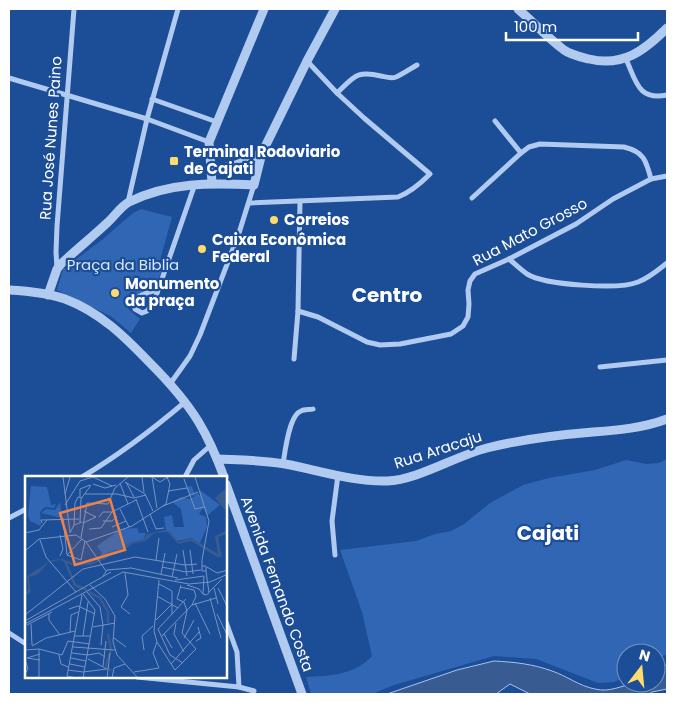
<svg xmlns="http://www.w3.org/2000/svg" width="676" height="703" font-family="Poppins,sans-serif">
<rect width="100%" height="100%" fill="#1c4d97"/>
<g fill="#3066b4">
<polygon points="141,209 172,217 159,264 164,266 154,289 133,296 126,307 140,319 131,333 112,317 57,290 63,269 103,239 133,213"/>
<path d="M667 459V654L656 660V653H626V677L614 682 598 683 536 659 494 656 394 685 372 694H311L306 677C329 676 355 675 372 656L362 612 340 550 416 541 435 534 451 531 464 524 490 503 523 485 549 478 595 470 626 460 646 464 659 463Z"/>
</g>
<path fill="#385b91" stroke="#a3c4f2" d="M494 661C514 662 533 664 552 671 567 676 579 686 595 689 610 693 622 685 636 683 643 682 650 683 656 683V673L667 664V689L652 692 649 694H530L510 684 496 694H387L457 670Z"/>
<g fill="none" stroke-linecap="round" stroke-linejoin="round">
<g stroke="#b0caf0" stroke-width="5">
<path d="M626 59C636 81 638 101 667 95"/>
<polyline points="9,78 147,119 209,142"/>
<path d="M337 93C354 77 356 70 381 76 386 77 391 79 396 77 403 74 410 69 417 65"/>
<polyline points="152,99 217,122"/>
<polyline points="495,121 521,153"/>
<path d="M472 198 521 153 529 147 540 144 624 147C644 152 646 160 651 179"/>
<polyline points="128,202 147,119 178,9"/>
<path d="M249 203 398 197C411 192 420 184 430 174L364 118 337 93 307 61"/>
<path d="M509 259C515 264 521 270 527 274 545 285 619 290 638 282 649 278 658 270 667 263"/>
<polyline points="57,269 56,252 57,226 74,9"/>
<path d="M157 290C147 293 132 295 135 309L142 313 147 311 154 302 195 184"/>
<polyline points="298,311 318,317 367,342 380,345 400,344 451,334 463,326 468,317 469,304 468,290 470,281 475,274 509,259 576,224 613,199 651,179 667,176"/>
<polyline points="294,359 298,311 300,201"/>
<polyline points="600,367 667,360"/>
<polyline points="170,384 190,356 200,335 239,233 254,185"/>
<path d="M283 464C285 452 289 415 301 411 304 409 310 410 313 409"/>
<path d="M82 477C119 455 152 430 185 402"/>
<polyline points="185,477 194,460 211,445"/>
<polyline points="9,518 26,509"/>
<polyline points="335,555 332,521 338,475"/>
<polyline points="226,622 237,652 239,687"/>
<polyline points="9,633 26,644"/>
<polyline points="137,677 239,687 254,691"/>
</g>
<g stroke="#b0caf0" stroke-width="9">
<path d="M518 9C533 22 548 38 564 50 571 55 581 57 589 59 623 67 644 51 667 28"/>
<polyline points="211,171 236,165 262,153"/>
<polyline points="212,183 209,142 264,9"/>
<path d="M9 290C27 291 48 293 65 299 100 312 125 337 150 363 168 381 185 400 198 421 209 439 217 458 224 477"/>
<path d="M48 295 57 269 61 264C76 250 92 237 107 223 114 217 121 206 129 202 169 182 211 183 254 185L262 153 307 61 335 9"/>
<path d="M217 459C240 460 263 460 285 464 318 470 353 482 387 481 418 480 455 456 487 448 522 439 557 435 593 432 619 430 643 428 667 419"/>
<polyline points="226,484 302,694"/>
</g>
</g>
<g fill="#ffdb6e" stroke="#1c4d97" stroke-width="2">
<rect x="169" y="156" width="10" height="10" rx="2.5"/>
<circle cx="274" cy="220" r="5"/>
<circle cx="202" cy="249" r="5"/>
<circle cx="115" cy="293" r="5"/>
</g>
<g text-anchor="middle" stroke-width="4.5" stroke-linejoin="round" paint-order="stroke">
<g font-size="15" fill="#fff" stroke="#1c4d97">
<text transform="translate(51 138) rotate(-86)" y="5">Rua José Nunes Paino</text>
<text transform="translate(530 232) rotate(-28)" y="5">Rua Mato Grosso</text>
<text transform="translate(438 450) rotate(-18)" y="5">Rua Aracaju</text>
<text transform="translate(277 584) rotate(70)" y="5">Avenida Fernando Costa</text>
</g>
<g font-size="15" font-weight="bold" fill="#fff" stroke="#1c4d97" text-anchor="start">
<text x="184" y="157">Terminal Rodoviario<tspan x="184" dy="17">de Cajati</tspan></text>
<text x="284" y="225">Correios</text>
<text x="212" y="245">Caixa Econômica<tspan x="212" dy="17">Federal</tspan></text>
<text x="125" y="289">Monumento<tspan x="125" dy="17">da praça</tspan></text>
</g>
<g font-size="15" fill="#d6e6fb" stroke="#1c4d97">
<text x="123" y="270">Praça da Biblia</text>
</g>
<g font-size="20" font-weight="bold" fill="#fff" stroke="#1c4d97">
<text x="387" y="302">Centro</text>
<text x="548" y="540">Cajati</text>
</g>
</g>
<g transform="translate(25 476)">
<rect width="202" height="202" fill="#1c4d97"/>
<path d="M6 10 22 11 26 29 31 28 29 32 20 31 15 36 16 50 5 45 3 39ZM167 10 170 19 173 17 175 20V14L195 29 183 39 178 32 174 38 181 41 182 51 174 69 167 62 152 65 141 54 139 41 147 39 149 51H159L156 33 147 26 156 21 164 23 170 20 164 18 162 11ZM35 26 37 42 16 37 21 33 30 34ZM112 52 114 57H121L118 64 106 66 95 74 86 75 74 83 77 77 72 70 96 53Z" fill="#3066b4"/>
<path d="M202 11V32L200 34 190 22ZM140 54 146 56 153 66 167 62 193 78 190 60 202 54 201 58 193 61 197 81H192L166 65 153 68 143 56 130 57 120 65 107 68 97 76 87 77 81 83 66 89 49 90 34 84 23 87 12 99 4 101 6 116 0 120 3 112 2 100 27 84 38 83 51 88 68 85 86 75H95L103 67 118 64 122 58Z" fill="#385b91"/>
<path fill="none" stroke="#385b91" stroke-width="2.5" d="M40 85 50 109 62 114M64 116 75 122 83 136V147M83 158 86 173 81 189 86 195"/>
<path fill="none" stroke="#7794c1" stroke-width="1" d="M38 1 45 56M117 1 119 16M127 1 132 32M127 1 135 6 143 1M170 1 184 45 177 84V95H181V90H177M159 3 170 33 179 31M100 6 120 18 128 35M101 6 109 21M95 7 103 28M68 8 80 12 91 9M143 15 162 12M40 18 45 1M60 18H92L109 22 121 19M55 21V13L65 9M111 23 123 56M40 29 55 5 68 1 87 10M138 30 173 16M95 33 104 51M125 38 131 53 139 52M74 41 78 36H87M38 42 42 79M78 45H87L92 40M55 46 56 23 66 9M17 47 16 44 54 43M58 47 71 41 59 35M49 49 50 27 53 21 57 22M87 51 101 45M64 53 76 52 87 36 111 24M0 57 14 54 22 44M45 57 49 49 57 46M35 59 38 73 35 80M56 62 62 27 83 28 90 12 103 1M14 63 51 59 61 66 81 95M15 64 21 81 51 116M61 66 107 50 141 28 145 8 142 1M158 74 162 100M165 74 168 98M0 75 14 63M42 79 56 84 60 65M42 79 57 63M131 84 134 62M137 91 161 96 176 94M182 91 192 97 203 94M100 97 103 119 96 131 105 138M136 98 140 77M78 100 82 94 106 92 153 102M179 100 178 118 181 119 184 117 181 95M147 101 152 78M134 104 129 155 132 166 150 194 171 173 157 157 162 135 159 126 152 123 156 109M150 104 179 100M134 108 147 115V138M65 109 80 123 90 140 88 166 92 179 113 202M162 109 174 113 178 118M155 111 169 114 171 120 167 129M189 112 193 128M193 112 203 132M62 116 75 131 78 149 76 169M184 116 197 103M58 118 70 134 58 202M132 120 153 132M185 122 196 162M170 127 185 158M44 133 53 130 70 138M24 138V144L35 159M192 138 203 161M0 139 58 93 110 81 160 89 172 88M131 144 147 128M0 145 86 96M151 147 149 158 159 176M0 148 98 96 164 108 185 106 203 98M6 148 7 169M2 149 27 136M68 151 90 147M45 156 46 139 53 136M139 158 147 172M50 160H66M58 160 63 126M136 161 167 129 191 122M89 162 101 171M159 162 169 144M171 165 176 162 173 151M7 170 21 162 50 155M48 171 90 174M0 174 14 173 37 179 43 165 65 168M119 174 117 160 128 150M47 177 63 179M15 178 2 182 15 184M34 179 36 188 43 191M63 179 74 177 80 181M46 182 61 185M0 183 3 193 0 198M63 183 82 193M158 187 145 179 133 153 161 123M45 188 60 191M146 188 174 156M78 190 81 165M43 194 58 196 82 193M109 196 134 192 128 177 132 166M14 202V173M52 202 42 200 57 119M82 202 85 177M87 202 89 192 100 188"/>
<path fill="#ee8249" fill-opacity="0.15" stroke="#ee8249" stroke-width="2.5" d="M85 23 100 74 50 89 35 37Z"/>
<rect width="202" height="202" fill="none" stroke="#fff" stroke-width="2.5"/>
</g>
<rect width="676" height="703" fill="none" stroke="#ffffff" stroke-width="20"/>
<g transform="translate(641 668) rotate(16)"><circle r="24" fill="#1c4d97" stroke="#7794c1"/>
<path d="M0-4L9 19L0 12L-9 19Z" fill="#ffdb6e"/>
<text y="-8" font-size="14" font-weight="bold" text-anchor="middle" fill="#ffffff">N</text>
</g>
<path d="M506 32v8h132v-8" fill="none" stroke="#ffffff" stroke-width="2.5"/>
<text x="514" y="32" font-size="15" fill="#ffffff" stroke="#1c4d97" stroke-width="4" paint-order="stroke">100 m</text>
</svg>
